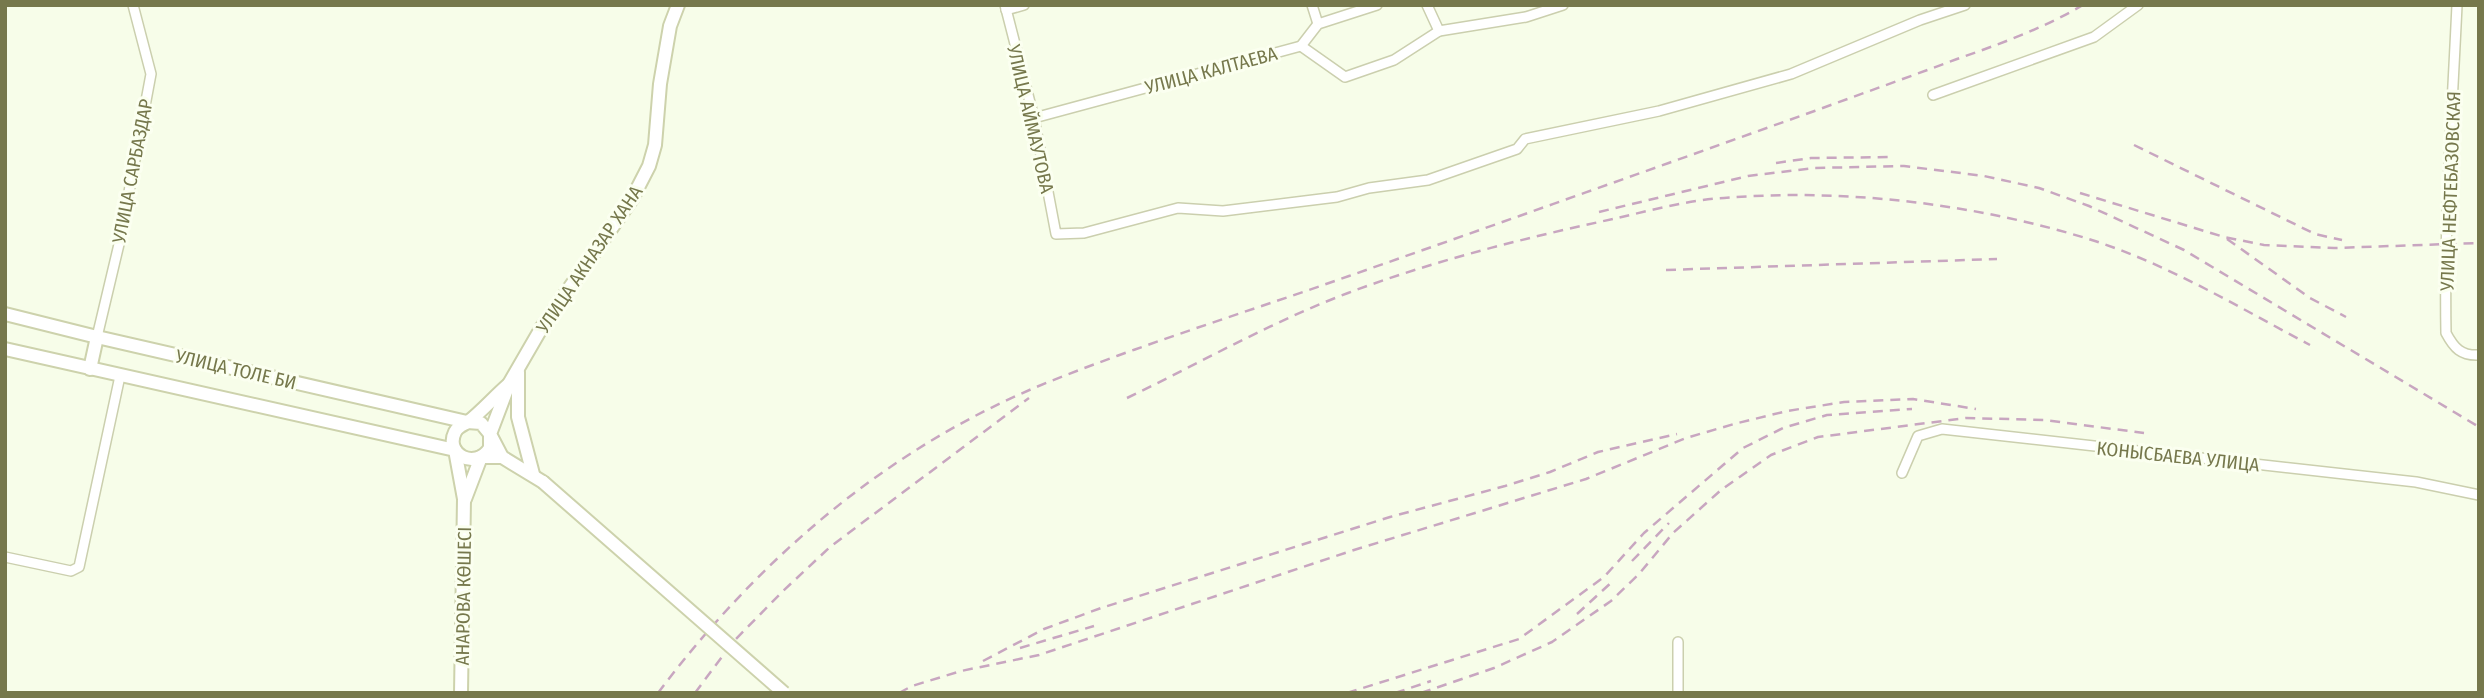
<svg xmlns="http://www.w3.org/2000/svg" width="2484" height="698" font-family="'Fira Sans Condensed',sans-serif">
<rect width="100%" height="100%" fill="#f7fde9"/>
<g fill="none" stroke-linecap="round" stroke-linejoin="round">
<g stroke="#cbcfae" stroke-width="12">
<g id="minor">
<polyline points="1005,5 1034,118 1056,234 1084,233 1178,208 1223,211 1337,197 1369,188 1428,180 1517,149 1525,139 1659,111 1791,74 1920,20 1965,5"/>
<polyline points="1312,5 1318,24"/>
<polyline points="1427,5 1439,31 1526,17 1563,5"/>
<path d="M2457 5C2452 114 2444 224 2446 333 2454 348 2461 356 2479 355"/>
<polyline points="1006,10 1024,5"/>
<polyline points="1301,46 1345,77 1394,60 1439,31"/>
<polyline points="1933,95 2094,37 2138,5"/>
<polyline points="1034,118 1301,46 1318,24 1377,5"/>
<polyline points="97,337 120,240 151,74 133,5"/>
<polyline points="1902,473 1918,436 1942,429 2416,482 2479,495"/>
<polyline points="5,557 71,571 79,567 120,376"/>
<polyline points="1678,642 1678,693"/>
</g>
</g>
<g stroke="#cdd2ac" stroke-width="16">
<g id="secondary">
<path d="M5 314 97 337 467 422 481 423 490 434V448C475 471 444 454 455 432 458 426 463 425 468 422 482 411 495 396 509 384"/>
<polyline points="5,349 455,450 464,499 461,693"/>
<polyline points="90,369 97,337"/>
<polyline points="518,372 518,417 533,474"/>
<polyline points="502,457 490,434 509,384 542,327 632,199 649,166 655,145 660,84 670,26 678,5"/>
<polyline points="465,499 481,457 502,457 543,482"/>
</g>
</g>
<use href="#minor" stroke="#fff" stroke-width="9"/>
<use href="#secondary" stroke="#fff" stroke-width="12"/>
<g stroke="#c8a6c0" stroke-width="2.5" stroke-dasharray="10 7" stroke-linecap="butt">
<polyline points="2134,145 2315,234 2342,240"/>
<polyline points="1776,163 1811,158 1894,157"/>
<polyline points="2080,193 2224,237 2264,245 2334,248 2479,243"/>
<polyline points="1599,212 1748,176 1815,168 1904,166 1984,176 2039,188 2089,206 2184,250 2479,427"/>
<polyline points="2227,239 2310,298 2346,317"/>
<polyline points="1666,270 1997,259"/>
<path d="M1127 398C1200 363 1271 322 1348 293 1433 261 1524 238 1613 219 1649 211 1687 200 1724 198 1845 188 1979 204 2095 241 2171 266 2240 308 2310 345"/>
<polyline points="1632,561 1669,523"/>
<polyline points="1577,614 1613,581"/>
<polyline points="1020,648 1094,626"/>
<polyline points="983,661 1044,629 1101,608 1390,517 1505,486 1550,472 1598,452 1677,434"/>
<path d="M658 693C761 556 891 445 1051 381 1149 342 1250 311 1349 276 1506 221 1663 165 1820 109 1866 92 1912 76 1957 59 2000 44 2044 28 2083 5"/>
<polyline points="695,693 733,642 783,591 830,547 1029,398"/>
<polyline points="899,693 912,686 961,671 1039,655 1354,550 1586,479 1686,438 1734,424 1787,411 1844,402 1913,399 1976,409"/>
<polyline points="1347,693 1519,639 1604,577 1644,533 1743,448 1783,428 1827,415 1912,409"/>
<polyline points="1395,693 1431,681"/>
<polyline points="1421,693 1494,668 1552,642 1611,601 1639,574 1673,533 1721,490 1771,455 1818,437 1966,418 2044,420 2144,433"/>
</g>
<g stroke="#cdd2ac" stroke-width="16" stroke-linecap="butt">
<polyline id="secondary-bridge" points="543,482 784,693"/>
</g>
<use href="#secondary-bridge" stroke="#fff" stroke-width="12"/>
</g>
<g text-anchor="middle" stroke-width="6" stroke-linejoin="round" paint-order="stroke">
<g font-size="19" fill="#76784c" stroke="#fbfff0">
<text transform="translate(1211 70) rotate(-15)" y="7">УЛИЦА КАЛТАЕВА</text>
<text transform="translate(1031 119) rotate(77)" y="7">УЛИЦА АЙМАУТОВА</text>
<text transform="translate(132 171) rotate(-79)" y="7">УЛИЦА САРБАЗДАР</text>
<text transform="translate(2450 191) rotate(-88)" y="7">УЛИЦА НЕФТЕБАЗОВСКАЯ</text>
<text transform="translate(589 259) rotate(-56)" y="7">УЛИЦА АКНАЗАР ХАНА</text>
<text transform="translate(236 369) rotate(13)" y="7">УЛИЦА ТОЛЕ БИ</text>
<text transform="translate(2178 456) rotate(6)" y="7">КОНЫСБАЕВА УЛИЦА</text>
<text transform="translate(463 596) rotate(-89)" y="7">АНАРОВА КӨШЕСІ</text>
</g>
</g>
<rect width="2484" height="698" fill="none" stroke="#76784c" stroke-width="14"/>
</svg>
